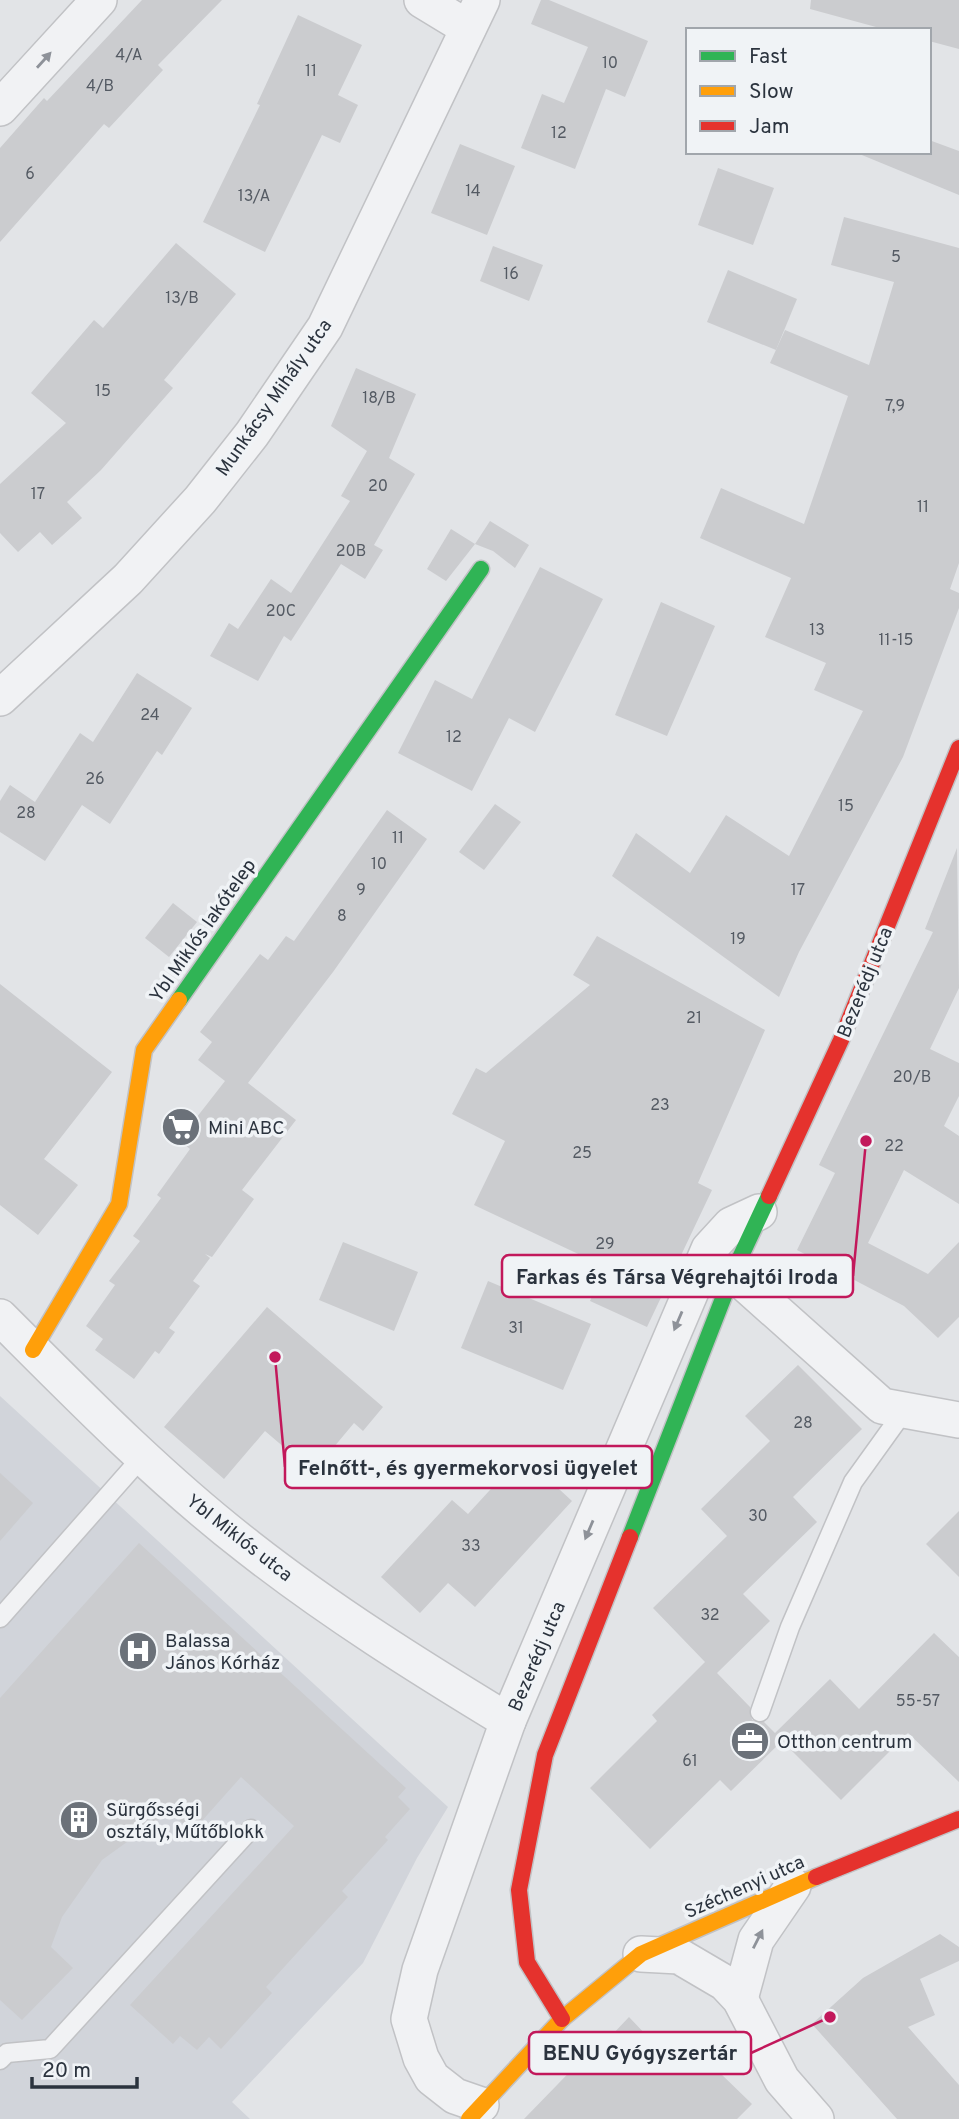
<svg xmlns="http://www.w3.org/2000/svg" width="959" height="2119" font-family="Overpass,sans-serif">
<rect width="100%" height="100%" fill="#e2e4e7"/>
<polygon fill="#d1d4da" points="0,1396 448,1807 417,1858 363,1963 232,2102 250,2119 0,2119"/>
<g fill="#cbcccf">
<polygon points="142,0 222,0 158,65 163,70 109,128 104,124 0,242 0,148 44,98 47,101"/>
<polygon points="541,0 549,0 648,41 625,97 606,89 575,169 521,148 542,94 564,103 588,47 531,24"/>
<polygon points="811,0 959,0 959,49 929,41 929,30 887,30 810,9"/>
<polygon points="298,15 362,45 338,95 358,105 340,143 322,135 265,252 203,222 260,105 257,104"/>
<polygon points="929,140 959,151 959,195 857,153 929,152"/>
<polygon points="460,144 515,166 487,235 431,213"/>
<polygon points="718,168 774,188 753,245 698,225"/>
<polygon points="844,217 959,248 959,563 950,589 959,593 959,608 903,757 799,952 779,997 612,876 636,833 690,873 726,815 789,856 863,711 814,690 826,663 765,637 791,578 700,538 721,488 804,524 848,396 770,363 785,330 869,365 894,282 831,265"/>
<polygon points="176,243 236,294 164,380 173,388 101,470 67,502 82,518 52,545 40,532 18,552 0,533 0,484 66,423 31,393 94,320 103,328"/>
<polygon points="493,246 543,265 529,301 480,281"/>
<polygon points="728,270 797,299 776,350 707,322"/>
<polygon points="356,368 416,394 389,458 415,474 374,545 383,550 365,579 341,564 291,641 284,636 258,681 210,656 229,623 238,629 271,579 291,593 350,501 341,496 367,451 331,426"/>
<polygon points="490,521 529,545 515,568 493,551 475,544"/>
<polygon points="451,529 475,544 446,581 427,569"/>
<polygon points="540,567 603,599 535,732 509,718 472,791 398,753 435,680 472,699"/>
<polygon points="661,602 715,626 667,736 615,715"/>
<polygon points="137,673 192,708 162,755 157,751 110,824 82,805 45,861 0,832 0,801 10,785 35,802 80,733 93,742"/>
<polygon points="495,804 521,822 484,870 459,852"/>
<polygon points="387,810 427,839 333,972 248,1083 296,1120 242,1190 254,1199 212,1257 205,1254 210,1258 193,1281 200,1286 169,1328 175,1332 159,1354 155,1351 134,1379 95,1350 103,1339 86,1326 115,1285 109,1281 140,1241 133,1236 161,1198 157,1195 190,1149 179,1140 225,1081 198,1060 212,1042 200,1032 260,954 268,960 286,936 294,941"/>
<polygon points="957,848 959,988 930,1049 959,1063 959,1096 944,1126 959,1136 959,1204 904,1170 868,1243 928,1274 959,1242 959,1317 938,1338 904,1306 797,1250 835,1173 819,1165 933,932 925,929"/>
<polygon points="173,903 197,922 169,957 145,938"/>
<polygon points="597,936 765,1030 698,1183 712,1190 647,1327 590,1301 606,1267 474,1205 505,1141 452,1114 476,1068 486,1073 590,985 573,975"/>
<polygon points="0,984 112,1072 44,1159 78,1185 38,1235 0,1205"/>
<polygon points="343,1242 418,1272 394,1331 319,1300"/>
<polygon points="488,1281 591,1324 563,1390 461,1348"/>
<polygon points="267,1307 383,1407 363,1431 354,1423 313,1472 265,1431 224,1479 164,1427"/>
<polygon points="798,1365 862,1429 793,1497 817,1522 743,1594 770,1621 717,1673 750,1707 752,1720 764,1722 775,1733 830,1679 859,1709 934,1633 959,1657 959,1782 908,1733 841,1800 782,1741 731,1791 720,1780 650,1849 590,1788 657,1721 652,1715 705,1662 653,1608 727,1536 701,1509 770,1441 745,1416"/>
<polygon points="522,1455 572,1501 475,1607 448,1583 420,1613 381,1577 452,1500 468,1514"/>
<polygon points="0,1473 33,1503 0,1541"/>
<polygon points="959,1511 959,1577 926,1544"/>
<polygon points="139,1543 406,1788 398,1797 410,1809 385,1837 388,1840 342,1891 348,1897 266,1987 272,1993 221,2049 209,2037 197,2050 180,2036 173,2044 130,2005 294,1826 241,1777 192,1832 170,1811 102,1860 62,1917 51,1947 73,1968 22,2020 0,2000 0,1698"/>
<polygon points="940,1934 959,1947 959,1961 920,1979 935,2015 908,2027 959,2085 959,2119 897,2119 812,2024 863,1978"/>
<polygon points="629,2017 666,2056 684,2038 752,2104 737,2119 524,2119 591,2050 595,2053"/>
</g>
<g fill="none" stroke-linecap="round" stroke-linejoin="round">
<g stroke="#c1c2c5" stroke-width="21">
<g id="lane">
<polyline points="0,1618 142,1457"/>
<polyline points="760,1712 790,1627 853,1482 904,1411"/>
<polyline points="0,2060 7,2053 50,2049 251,1829"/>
</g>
</g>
<g stroke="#c1c2c5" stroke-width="38">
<g id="street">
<polyline points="422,0 468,28"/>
<polyline points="0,108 99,0"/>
<polyline points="0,698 128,579 200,500 252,434 325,327 482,0"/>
<polyline points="733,1273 882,1406 959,1420"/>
<path d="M0 1317C80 1397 159 1478 248 1547 331 1612 419 1667 508 1721"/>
<polyline points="641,1954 679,1956 725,1983 740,1999 782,2080 816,2119"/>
<polyline points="740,1999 756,1940 793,1886"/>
<polyline points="481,2105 455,2096 432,2078 421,2058 409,2019 420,1970 508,1721 709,1249 731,1225 759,1212"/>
</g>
</g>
<g stroke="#c1c2c5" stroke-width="19">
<g id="fast">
<polyline points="179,1000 481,569"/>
<polyline points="630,1537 733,1273 769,1196"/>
</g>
</g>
<g stroke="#c1c2c5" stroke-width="19">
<g id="slow">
<polyline points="33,1350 119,1204 144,1050 179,1000"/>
<polyline points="469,2119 562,2019 641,1954 816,1877"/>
</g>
</g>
<g stroke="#c1c2c5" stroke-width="19">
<g id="jam">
<polyline points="769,1196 841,1040 959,748"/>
<polyline points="816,1877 959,1819"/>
<polyline points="562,2019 527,1962 519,1890 545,1755 630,1537"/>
</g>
</g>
<use href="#lane" stroke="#f1f2f4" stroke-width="18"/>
<use href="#street" stroke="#f1f2f4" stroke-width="35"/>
<use href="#fast" stroke="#30b455" stroke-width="16"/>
<use href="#slow" stroke="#ff9f0a" stroke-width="16"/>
<use href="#jam" stroke="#e5322d" stroke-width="16"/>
</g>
<defs><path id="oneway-solid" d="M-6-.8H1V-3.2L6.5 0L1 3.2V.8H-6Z" transform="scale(1.75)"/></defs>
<g fill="#8e9299">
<use href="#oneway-solid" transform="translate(44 60) rotate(-48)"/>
<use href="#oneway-solid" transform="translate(678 1321) rotate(113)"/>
<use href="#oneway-solid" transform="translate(589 1530) rotate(113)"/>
<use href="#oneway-solid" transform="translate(758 1939) rotate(-63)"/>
</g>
<defs>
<g id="supermarket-disc" transform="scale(2.0125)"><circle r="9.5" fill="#6b7179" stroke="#f0f3f6"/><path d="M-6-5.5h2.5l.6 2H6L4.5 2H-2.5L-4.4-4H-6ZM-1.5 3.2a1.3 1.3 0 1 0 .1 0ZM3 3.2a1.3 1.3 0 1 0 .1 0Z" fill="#fff"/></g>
<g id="hospital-disc" transform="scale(2.0125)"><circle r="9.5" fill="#6b7179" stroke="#f0f3f6"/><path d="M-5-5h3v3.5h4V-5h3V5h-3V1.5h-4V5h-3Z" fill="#fff"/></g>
<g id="office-disc" transform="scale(2.0125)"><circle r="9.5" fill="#6b7179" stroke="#f0f3f6"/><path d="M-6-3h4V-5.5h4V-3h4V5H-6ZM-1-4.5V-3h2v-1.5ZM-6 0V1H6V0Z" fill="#fff"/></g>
<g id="building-disc" transform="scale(2.0125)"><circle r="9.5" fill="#6b7179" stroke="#f0f3f6"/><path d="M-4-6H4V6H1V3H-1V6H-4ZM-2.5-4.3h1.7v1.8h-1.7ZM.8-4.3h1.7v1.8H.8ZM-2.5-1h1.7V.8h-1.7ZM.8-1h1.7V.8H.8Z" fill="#fff"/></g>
</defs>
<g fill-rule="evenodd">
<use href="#supermarket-disc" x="181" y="1127"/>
<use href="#hospital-disc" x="138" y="1651"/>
<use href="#office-disc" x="750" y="1741"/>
<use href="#building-disc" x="79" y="1820"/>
</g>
<g text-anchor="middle" stroke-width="7" stroke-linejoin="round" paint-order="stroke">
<g font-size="16" fill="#545a63">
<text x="129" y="60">4/A</text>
<text x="610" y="68">10</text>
<text x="311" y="76">11</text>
<text x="100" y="91">4/B</text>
<text x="559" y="138">12</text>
<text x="30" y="179">6</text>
<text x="473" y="196">14</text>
<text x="254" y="201">13/A</text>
<text x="896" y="262">5</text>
<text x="511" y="279">16</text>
<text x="182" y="303">13/B</text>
<text x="103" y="396">15</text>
<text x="379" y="403">18/B</text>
<text x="895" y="411">7,9</text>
<text x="378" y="491">20</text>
<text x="38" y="499">17</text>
<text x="923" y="512">11</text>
<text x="351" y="556">20B</text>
<text x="281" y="616">20C</text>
<text x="817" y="635">13</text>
<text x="896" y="645">11-15</text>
<text x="150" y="720">24</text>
<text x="454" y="742">12</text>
<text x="95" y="784">26</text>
<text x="846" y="811">15</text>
<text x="26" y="818">28</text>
<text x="398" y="843">11</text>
<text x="379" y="869">10</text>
<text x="361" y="895">9</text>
<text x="798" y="895">17</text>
<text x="342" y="921">8</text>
<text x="738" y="944">19</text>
<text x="694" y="1023">21</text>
<text x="912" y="1082">20/B</text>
<text x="660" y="1110">23</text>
<text x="894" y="1151">22</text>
<text x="582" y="1158">25</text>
<text x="605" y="1249">29</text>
<text x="516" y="1333">31</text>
<text x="803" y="1428">28</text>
<text x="758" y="1521">30</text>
<text x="471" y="1551">33</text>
<text x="710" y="1620">32</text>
<text x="918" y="1706">55-57</text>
<text x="690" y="1766">61</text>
</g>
<g font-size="19" fill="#2b333e" stroke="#f0f3f6">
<text transform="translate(273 397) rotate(-55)" y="7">Munkácsy Mihály utca</text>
<text transform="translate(202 930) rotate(-55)" y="7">Ybl Miklós lakótelep</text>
<text transform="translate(864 982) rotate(-68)" y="7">Bezerédj utca</text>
<text transform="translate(240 1537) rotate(38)" y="7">Ybl Miklós utca</text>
<text transform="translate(536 1656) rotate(-67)" y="7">Bezerédj utca</text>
<text transform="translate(744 1886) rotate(-24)" y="7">Széchenyi utca</text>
</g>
<g font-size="19" fill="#2b333e" stroke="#f0f3f6" text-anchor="start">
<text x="208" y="1134">Mini ABC</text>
<text x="165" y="1647">Balassa<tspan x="165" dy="22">János Kórház</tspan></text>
<text x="777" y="1748">Otthon centrum</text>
<text x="106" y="1816">Sürgősségi<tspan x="106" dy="22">osztály, Műtőblokk</tspan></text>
</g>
</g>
<path fill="none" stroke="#c2185b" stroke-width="2.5" d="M866 1141L853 1276M275 1357L285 1467M830 2017L751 2053"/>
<g fill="#c2185b" stroke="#f0f3f6" stroke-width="2.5">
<circle cx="866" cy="1141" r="7"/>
<circle cx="275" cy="1357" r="7"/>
<circle cx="830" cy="2017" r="7"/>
</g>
<g fill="#f0f3f6" stroke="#c2185b" stroke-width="2.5">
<rect x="502" y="1255" width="351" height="42" rx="7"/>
<rect x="285" y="1446" width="367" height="42" rx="7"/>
<rect x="529" y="2032" width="222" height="42" rx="7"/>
</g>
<g font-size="21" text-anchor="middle" font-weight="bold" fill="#2b333e">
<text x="677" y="1284">Farkas és Társa Végrehajtói Iroda</text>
<text x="468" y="1475">Felnőtt-, és gyermekorvosi ügyelet</text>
<text x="640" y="2060">BENU Gyógyszertár</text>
</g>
<rect x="686" y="28" width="245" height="126" fill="#f0f3f6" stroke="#a1a6ac" stroke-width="2"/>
<rect x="700" y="51" width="35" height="10" fill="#30b455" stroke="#a1a6ac" stroke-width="2"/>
<text x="749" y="63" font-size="21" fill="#2b333e">Fast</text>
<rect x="700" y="86" width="35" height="10" fill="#ff9f0a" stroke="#a1a6ac" stroke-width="2"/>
<text x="749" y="98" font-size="21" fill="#2b333e">Slow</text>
<rect x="700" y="121" width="35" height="10" fill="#e5322d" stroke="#a1a6ac" stroke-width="2"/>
<text x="749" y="133" font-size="21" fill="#2b333e">Jam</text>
<path d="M32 2077v10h105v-10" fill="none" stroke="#2b333e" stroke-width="3.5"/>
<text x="42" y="2077" font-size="21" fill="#2b333e" stroke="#f0f3f6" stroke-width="5" paint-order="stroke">20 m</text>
</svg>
